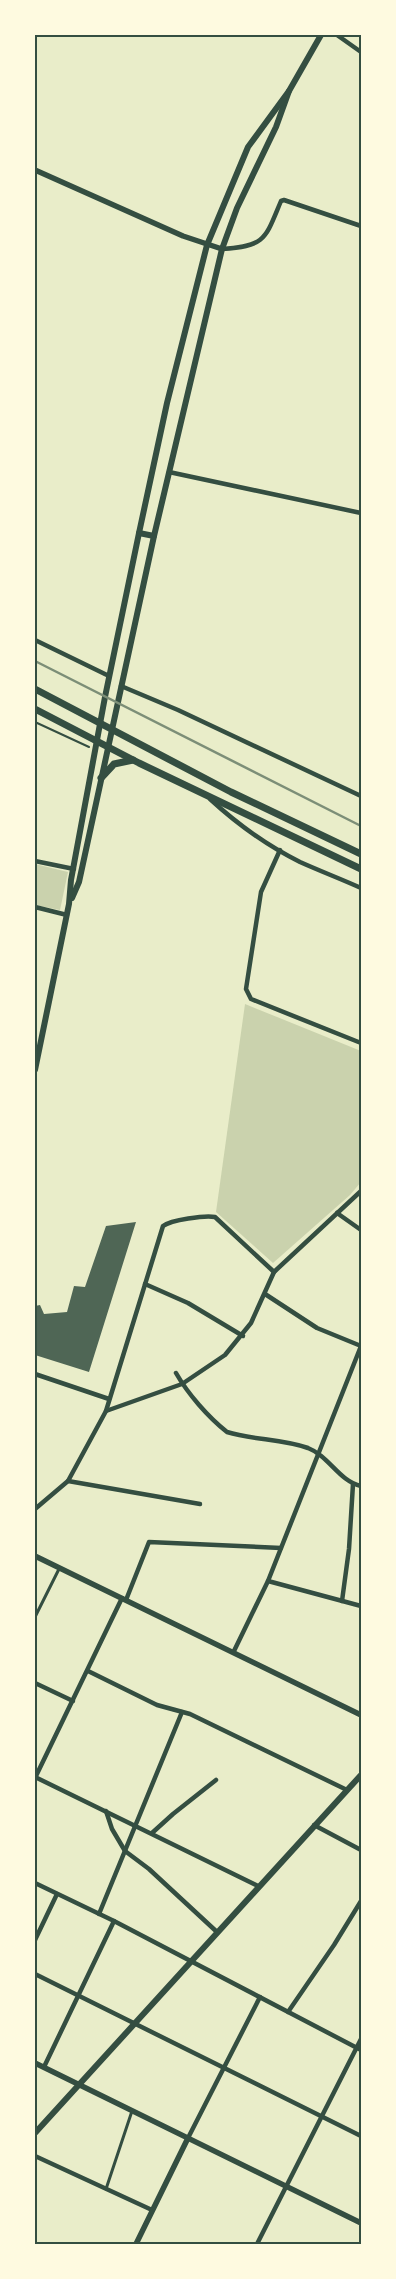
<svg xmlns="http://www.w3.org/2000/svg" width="396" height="2279" font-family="'Noto Sans',sans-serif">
<rect width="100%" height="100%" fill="#e9edc9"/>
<g fill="#cad2ad">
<polygon points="35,864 68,872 60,910 35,905"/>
<polygon points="245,1004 361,1051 361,1182 350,1195 273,1263 216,1212"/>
</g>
<polygon fill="#4f6655" points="136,1222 89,1372 35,1355 35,1306 40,1305 44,1314 67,1312 74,1286 85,1287 106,1226"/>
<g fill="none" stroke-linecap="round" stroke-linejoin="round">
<polyline stroke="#344e41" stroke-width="2" points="35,722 89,747"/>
<g stroke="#344e41" stroke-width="3">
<polyline points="35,1617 59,1569"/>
<polyline points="106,2189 132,2111"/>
</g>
<g stroke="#344e41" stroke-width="4.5">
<polyline points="337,35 361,52"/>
<path d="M222 249C266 246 265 239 281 201L284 200 361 226"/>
<polyline points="169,472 361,513"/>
<polyline points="35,640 109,676"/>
<polyline points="121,686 178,710 361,796"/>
<path d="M210 799C236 823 268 846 300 862 320 871 341 879 361 888"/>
<polyline points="280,850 261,892 246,989 251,999 361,1043"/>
<polyline points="35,861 74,869"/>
<polyline points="35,907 67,915"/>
<polyline points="337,1213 361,1230"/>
<polyline points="145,1284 188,1303 243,1336"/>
<polyline points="265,1294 317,1328 361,1346"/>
<path d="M176 1373C188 1394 208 1417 227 1432 253 1440 282 1439 308 1448 329 1456 339 1481 361 1486"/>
<polyline points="35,1374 109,1399"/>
<polyline points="106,1411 182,1384 225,1355 251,1323 274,1272 361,1191"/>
<polyline points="68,1481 200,1504"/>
<path d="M35 1509 68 1481 106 1411 163 1226C171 1220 205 1215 215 1217L274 1272"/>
<polyline points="268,1581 361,1606"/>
<polyline points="126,1600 149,1542 281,1548"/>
<polyline points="342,1601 349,1549 353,1484"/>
<polyline points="234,1651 268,1581 361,1346"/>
<polyline points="88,1671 157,1705 190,1714 347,1790"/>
<polyline points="35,1683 73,1701"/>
<polyline points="35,1777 258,1886"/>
<polyline points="35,1778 122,1598"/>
<polyline points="106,1811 112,1829 125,1851 149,1869 217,1932"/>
<polyline points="314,1825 361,1850"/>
<polyline points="152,1833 173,1814 216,1780"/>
<polyline points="35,1883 114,1921 361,2050"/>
<polyline points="99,1914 182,1712"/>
<polyline points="35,1940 57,1894"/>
<polyline points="35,1974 361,2136"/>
<polyline points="288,2012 334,1945 361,1901"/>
<polyline points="44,2067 114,1921"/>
<polyline points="188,2138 260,1997"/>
<polyline points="35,2156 152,2210"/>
<polyline points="257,2244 361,2039"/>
</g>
<g stroke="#344e41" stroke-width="5.5">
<polyline points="35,170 183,236 222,249"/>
<polyline points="35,1556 361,1715"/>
<polyline points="35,2063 361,2223"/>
<polyline points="136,2244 188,2138"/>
</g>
<g stroke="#344e41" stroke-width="6">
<polyline points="139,533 154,536"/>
<polyline points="72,898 79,882 154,536 222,249 237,208 276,127 289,91 321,35"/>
<polyline points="35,1070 69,904 71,880 105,697 139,533 167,403 207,245 248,147 289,91"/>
<polyline points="35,2133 361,1775"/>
</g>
<g stroke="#344e41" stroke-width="7">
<polyline points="35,689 231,792 361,854"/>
<polyline points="35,709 139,763 361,869"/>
<polyline points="101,778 114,764 133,760"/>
</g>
<polyline stroke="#7c8e77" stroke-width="2.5" points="35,661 361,826"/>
</g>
<rect width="396" height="2279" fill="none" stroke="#fefae0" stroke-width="72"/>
<rect x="36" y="36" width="324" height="2207" fill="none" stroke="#344e41" stroke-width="2"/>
</svg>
